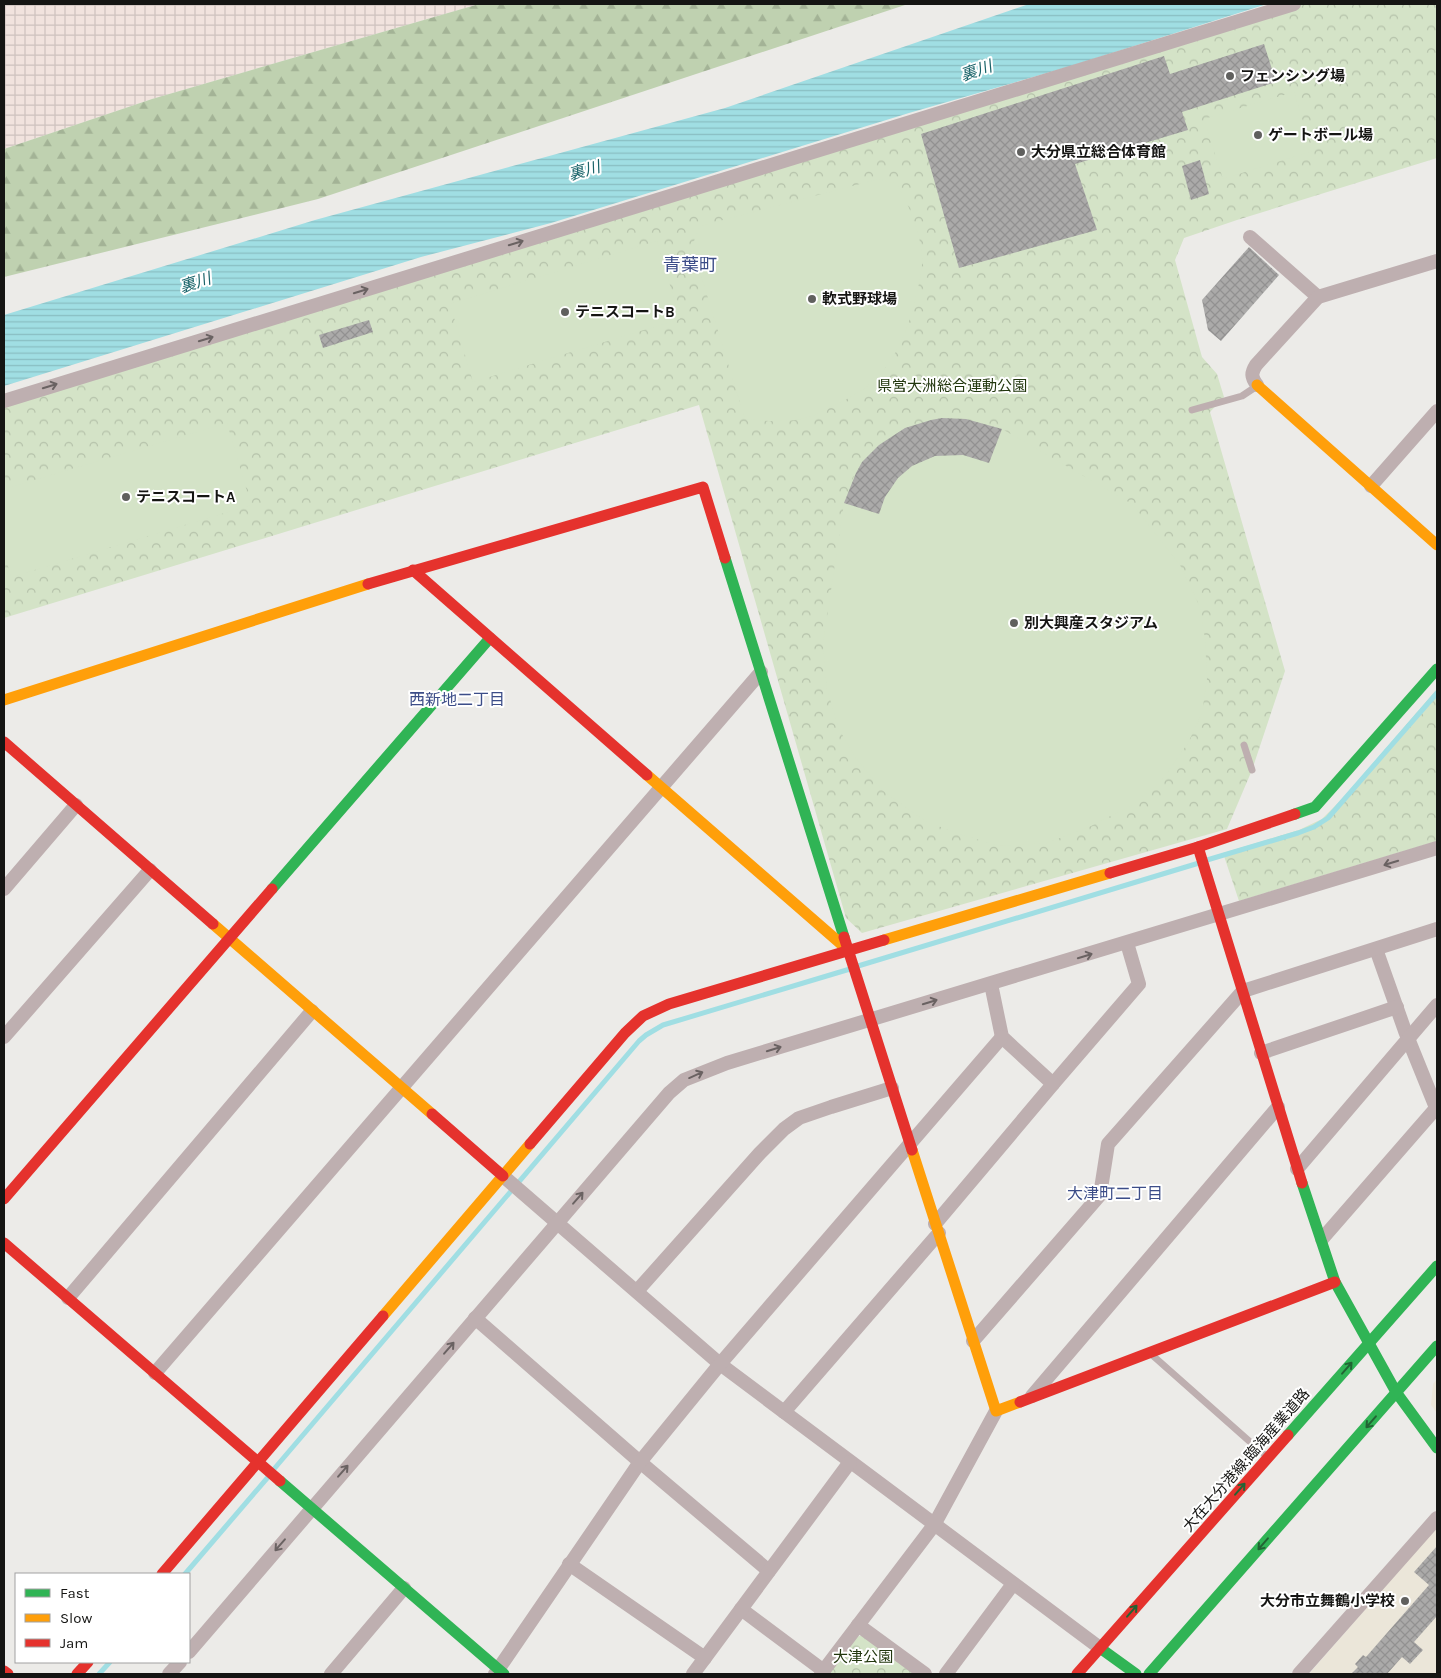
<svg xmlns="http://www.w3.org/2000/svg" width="1441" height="1678" font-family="Karla,'Noto Sans JP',sans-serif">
<defs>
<pattern id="industrial-grid" width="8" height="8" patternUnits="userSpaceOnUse" patternTransform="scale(1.25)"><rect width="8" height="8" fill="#f1e3de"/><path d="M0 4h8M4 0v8" fill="none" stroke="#cec2be"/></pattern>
<pattern id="forest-firs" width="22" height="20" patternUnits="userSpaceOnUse" patternTransform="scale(1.25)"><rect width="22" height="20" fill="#bfd1b0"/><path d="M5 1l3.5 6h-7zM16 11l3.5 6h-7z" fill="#a3b396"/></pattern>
<pattern id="park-crowns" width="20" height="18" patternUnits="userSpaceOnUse" patternTransform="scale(1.25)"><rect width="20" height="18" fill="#d4e3c7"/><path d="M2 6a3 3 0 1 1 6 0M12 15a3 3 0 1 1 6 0" fill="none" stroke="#b5c2aa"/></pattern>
<pattern id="water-rules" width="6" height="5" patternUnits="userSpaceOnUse" patternTransform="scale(1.25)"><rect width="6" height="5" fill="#a0dee3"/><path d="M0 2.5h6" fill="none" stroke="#89bec2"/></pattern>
<pattern id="building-cross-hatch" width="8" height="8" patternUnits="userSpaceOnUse" patternTransform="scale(1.25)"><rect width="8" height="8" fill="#abaaa9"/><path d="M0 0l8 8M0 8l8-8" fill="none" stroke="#929191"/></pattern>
</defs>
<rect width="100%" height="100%" fill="#ecebe8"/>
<polygon fill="url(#industrial-grid)" points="4,4 479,4 152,99 4,149"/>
<g fill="#ebe6d9">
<polygon points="1437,1379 1437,1413 1431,1405 1433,1384"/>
<polygon points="1437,1527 1437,1674 1309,1674"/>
</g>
<polygon fill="url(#forest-firs)" points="479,4 908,4 318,199 4,277 4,149 152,99"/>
<g fill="url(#park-crowns)">
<polygon points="1303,4 1437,4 1437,158 1237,220 1184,238 1175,260 1202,357 1217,374 1224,397 1210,412 1285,671 1252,770 1227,829 862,933 846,918 699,405 4,618 4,403"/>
<polygon points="1437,689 1437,841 1239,901 1223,853 1299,830 1322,819 1342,799"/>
<polygon points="863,1635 914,1674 828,1674 856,1637"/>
</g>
<g fill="#d4e3c7">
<polygon points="1294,92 1312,151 1223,179 1204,119"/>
<path d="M879 179 897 184C909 206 920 230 922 256 923 271 918 287 915 301 908 330 894 365 870 384 860 392 849 398 837 404 828 408 819 414 809 417 789 423 766 421 745 419L692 246 700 226Z"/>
<polygon points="657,241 680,319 473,382 450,304"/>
<polygon points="942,418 966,419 1002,429 1132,504 1180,565 1200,607 1205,639 1207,679 1202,713 1188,743 1162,780 1134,804 1091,826 1047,843 1000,846 959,834 925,821 882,790 855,757 839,729 827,689 823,644 844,503 852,480 862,462 872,452 888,438 915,425"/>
<polygon points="227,423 251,505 11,577 4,552 4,489"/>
</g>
<polygon fill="url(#water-rules)" points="1029,4 1267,4 1071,66 909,113 551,223 421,257 4,386 4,315 315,220 725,108"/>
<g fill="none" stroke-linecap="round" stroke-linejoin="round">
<g stroke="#a0dee3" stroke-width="5">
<polyline points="1207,860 1298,833 1314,827 1328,818 1437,693"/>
<polyline points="858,966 1199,863"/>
<polyline points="274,1469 639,1041 646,1035 663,1025 850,969"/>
<polyline points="185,1574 269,1476"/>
<polyline points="99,1674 110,1662"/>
</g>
</g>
<g fill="url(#building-cross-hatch)">
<polygon points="1264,44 1276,82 1182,112 1188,130 1075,164 1097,230 959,268 921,134 1164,56 1170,74"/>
<polygon points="1200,160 1209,194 1191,200 1182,166"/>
<polygon points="1249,247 1279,275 1221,341 1208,330 1202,300"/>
<polygon points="369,320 373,332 323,348 319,335"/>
<polygon points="942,418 966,419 1002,429 989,463 963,455 935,456 912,466 898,478 885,497 879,514 844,503 856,473 862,462 879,445 905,428 931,420"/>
<polygon points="1437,1546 1437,1616 1414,1642 1423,1650 1410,1664 1402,1657 1387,1674 1351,1674 1358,1667 1355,1664 1363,1655 1366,1657 1429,1585 1414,1572"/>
</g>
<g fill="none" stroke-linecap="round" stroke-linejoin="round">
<g stroke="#beafb0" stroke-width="7">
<polyline points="1192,410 1242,396 1257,386"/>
<polyline points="1244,745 1252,770"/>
<polyline points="1151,1354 1266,1456"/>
</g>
<g stroke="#beafb0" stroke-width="14">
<polyline points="1250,237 1318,297"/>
<path d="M1257 385C1251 377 1251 373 1256 365L1318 297 1437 261"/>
<polyline points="4,401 1294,4"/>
<polyline points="1371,486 1437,411"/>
<polyline points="4,889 76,805"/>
<polyline points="1376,949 1405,1031 1437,1110"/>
<polyline points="4,1037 150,870"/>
<polyline points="1261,1053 1397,1007"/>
<polyline points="1053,1084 1139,984 1127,943"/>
<polyline points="1297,1169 1437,1005"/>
<polyline points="503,1176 720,1364 1100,1648"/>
<polyline points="935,1224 1053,1084 1002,1037 991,984"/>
<polyline points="1322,1239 1437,1107"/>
<polyline points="637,1291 760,1153 784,1129 799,1118 831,1107 892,1088"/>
<polyline points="68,1298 312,1011"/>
<polyline points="475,1318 640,1462 769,1571"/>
<polyline points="973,1341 1100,1195 1108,1144 1243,991 1437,929"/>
<polyline points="155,1373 761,672"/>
<polyline points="1032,1396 1278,1107"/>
<polyline points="784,1412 939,1233"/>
<polyline points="569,1564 705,1658"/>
<polyline points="741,1609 824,1671"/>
<polyline points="858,1625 925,1674"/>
<polyline points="189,1652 669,1093 684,1080 727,1063 1437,848"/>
<polyline points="169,1674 180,1662"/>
<polyline points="331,1674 404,1588"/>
<polyline points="495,1674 640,1462 720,1364 1002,1037"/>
<polyline points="693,1674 850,1462"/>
<polyline points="821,1674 934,1525 996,1411"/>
<polyline points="946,1674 1013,1584"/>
<polyline points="1299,1674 1437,1518"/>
</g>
<g stroke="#30b455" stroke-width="11">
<polyline points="725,558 844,937"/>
<polyline points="1295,814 1315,807 1437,669"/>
<polyline points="272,889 490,638"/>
<polyline points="1302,1183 1335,1282 1396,1392 1437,1448"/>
<polyline points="1288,1435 1437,1266"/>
<polyline points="280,1481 504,1674"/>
<polyline points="1100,1648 1136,1674"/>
<polyline points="1149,1674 1437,1346"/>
</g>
<g stroke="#ff9f0a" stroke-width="11">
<polyline points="1257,385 1437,545"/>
<polyline points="4,700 368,584"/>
<polyline points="647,775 848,950"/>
<polyline points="213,924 432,1114"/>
<polyline points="884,940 1110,873"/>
<polyline points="912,1150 996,1411 1020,1402"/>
<polyline points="383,1316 530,1144"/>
</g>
<g stroke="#e5322d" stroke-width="11">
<polyline points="413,570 647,775"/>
<polyline points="368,584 703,487 725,558"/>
<polyline points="4,742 213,924"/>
<polyline points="1198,847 1302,1183"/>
<polyline points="1110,873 1198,847 1295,814"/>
<polyline points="844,937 912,1150"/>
<polyline points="432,1114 503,1176"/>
<polyline points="530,1144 625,1033 643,1016 669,1004 884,940"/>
<polyline points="4,1199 272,889"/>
<polyline points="4,1243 280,1481"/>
<polyline points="1020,1402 1335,1282"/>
<polyline points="162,1574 383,1316"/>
<polyline points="4,1671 8,1674"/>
<polyline points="77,1674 88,1662"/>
<polyline points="1077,1674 1288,1435"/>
</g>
</g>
<defs><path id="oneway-shaft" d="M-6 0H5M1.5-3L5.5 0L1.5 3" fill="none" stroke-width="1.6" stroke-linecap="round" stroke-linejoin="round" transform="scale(1.25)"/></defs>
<g stroke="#6a6262">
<use href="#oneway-shaft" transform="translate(516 243) rotate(-17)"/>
<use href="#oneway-shaft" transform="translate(361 291) rotate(-17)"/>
<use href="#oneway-shaft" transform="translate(206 339) rotate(-17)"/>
<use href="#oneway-shaft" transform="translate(50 386) rotate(-17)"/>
<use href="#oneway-shaft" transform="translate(1391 863) rotate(163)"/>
<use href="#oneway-shaft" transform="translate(1085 956) rotate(-17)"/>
<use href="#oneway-shaft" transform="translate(930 1002) rotate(-17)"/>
<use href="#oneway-shaft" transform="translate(774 1049) rotate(-17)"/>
<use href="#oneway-shaft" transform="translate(696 1075) rotate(-24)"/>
<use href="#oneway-shaft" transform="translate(578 1198) rotate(-49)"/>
<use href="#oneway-shaft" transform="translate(449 1348) rotate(-49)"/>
<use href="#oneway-shaft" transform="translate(343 1471) rotate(-49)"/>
<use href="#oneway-shaft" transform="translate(280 1545) rotate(131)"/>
</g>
<g stroke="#226434">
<use href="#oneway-shaft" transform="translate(1347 1368) rotate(-49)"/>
<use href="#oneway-shaft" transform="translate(1371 1422) rotate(131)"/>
<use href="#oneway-shaft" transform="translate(1240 1489) rotate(-49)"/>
<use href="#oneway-shaft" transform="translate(1263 1544) rotate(131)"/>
<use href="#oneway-shaft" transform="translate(1132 1611) rotate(-49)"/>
</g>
<g fill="#60605e" stroke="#fff" stroke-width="2">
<circle cx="1230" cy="76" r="5"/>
<circle cx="1258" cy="135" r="5"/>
<circle cx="1021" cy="152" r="5"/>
<circle cx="812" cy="299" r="5"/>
<circle cx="565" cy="312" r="5"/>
<circle cx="126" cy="497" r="5"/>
<circle cx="1014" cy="623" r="5"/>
<circle cx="1405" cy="1601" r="5"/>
</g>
<g text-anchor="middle" stroke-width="4" stroke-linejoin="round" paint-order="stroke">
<g font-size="15" font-weight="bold" fill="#151513" stroke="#fff" text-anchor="start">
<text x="1240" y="81">フェンシング場</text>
<text x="1268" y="140">ゲートボール場</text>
<text x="1031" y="157">大分県立総合体育館</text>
<text x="822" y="304">軟式野球場</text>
<text x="575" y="317">テニスコートB</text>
<text x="136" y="502">テニスコートA</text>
<text x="1024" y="628">別大興産スタジアム</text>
<text x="1395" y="1606" text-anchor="end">大分市立舞鶴小学校</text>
</g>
<g font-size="15" fill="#22370e" stroke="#fff">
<text x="952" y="391">県営大洲総合運動公園</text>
<text x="863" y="1662">大津公園</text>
</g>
<g font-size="15" fill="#151513" stroke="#fff">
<text transform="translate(1246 1460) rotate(-49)" y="5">大在大分港線;臨海産業道路</text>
</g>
<g font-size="16" font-style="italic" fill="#196369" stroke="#fff">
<text transform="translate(976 70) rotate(-19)" y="6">裏川</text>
<text transform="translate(584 170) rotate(-16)" y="6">裏川</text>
<text transform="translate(195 282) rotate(-18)" y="6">裏川</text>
</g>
<g font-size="16" fill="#3c4d88" stroke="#fff">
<text x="457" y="705">西新地二丁目</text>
<text x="1115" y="1199">大津町二丁目</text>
</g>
<g font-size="18" fill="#3c4d88" stroke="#fff">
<text x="690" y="271">青葉町</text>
</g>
</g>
<rect width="1441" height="1678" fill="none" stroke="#151513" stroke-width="10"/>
<rect x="15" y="1573" width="175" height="90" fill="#ffffff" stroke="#a1a1a1"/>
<rect x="25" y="1589" width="25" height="8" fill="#30b455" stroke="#a1a1a1"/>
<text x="60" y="1598" font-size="15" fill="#151513">Fast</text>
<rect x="25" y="1614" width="25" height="8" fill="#ff9f0a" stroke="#a1a1a1"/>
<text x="60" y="1623" font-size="15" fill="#151513">Slow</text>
<rect x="25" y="1639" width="25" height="8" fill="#e5322d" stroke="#a1a1a1"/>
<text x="60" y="1648" font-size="15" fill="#151513">Jam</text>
</svg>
